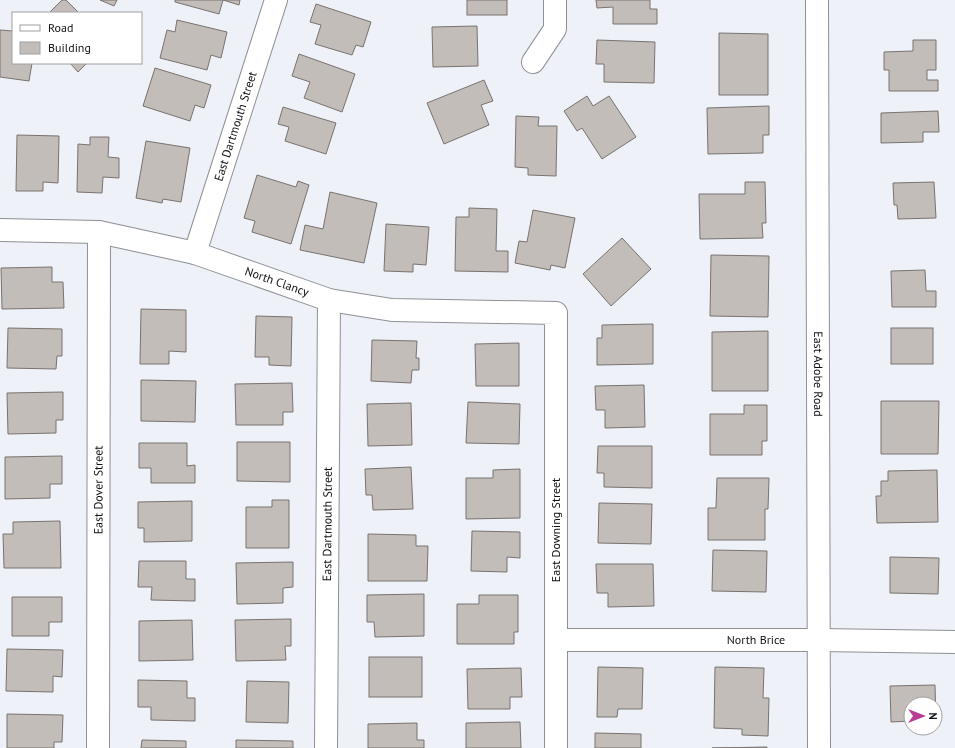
<svg xmlns="http://www.w3.org/2000/svg" width="955" height="748" font-family="'PT Sans',sans-serif">
<rect width="100%" height="100%" fill="#eef1f7"/>
<g fill="#c3bdba" stroke="#787270">
<polygon points="62,0 66,0 79,13 49,13"/>
<polygon points="100,0 117,0 114,6"/>
<polygon points="175,0 223,0 219,14 175,2"/>
<polygon points="223,0 240,0 239,5"/>
<rect x="467" y="0" width="40" height="15"/>
<polygon points="596,0 650,0 650,9 657,9 657,24 613,24 613,7 597,8"/>
<polygon points="316,4 371,22 363,47 356,45 352,55 315,44 321,25 310,22"/>
<polygon points="177,20 227,32 221,58 211,55 207,70 160,58 167,30 175,32"/>
<polygon points="477,26 478,66 433,67 432,27"/>
<polygon points="0,30 13,31 13,63 32,63 29,81 0,77"/>
<polygon points="719,33 768,34 768,95 719,95"/>
<polygon points="597,40 655,42 654,83 604,82 604,64 596,64"/>
<polygon points="913,40 936,40 936,70 927,70 927,80 938,80 938,91 889,91 889,70 884,70 884,52 913,51"/>
<polygon points="299,54 355,74 342,112 304,98 310,82 292,76"/>
<polygon points="70,63 87,63 78,72"/>
<polygon points="155,68 211,85 204,108 195,105 190,121 143,106"/>
<polygon points="484,80 493,101 481,105 489,125 444,144 427,103"/>
<polygon points="587,96 593,106 609,96 636,137 602,159 582,128 577,131 564,111"/>
<polygon points="769,106 769,135 763,135 763,153 708,154 707,108"/>
<polygon points="283,107 336,123 326,154 285,141 289,127 278,124"/>
<polygon points="938,111 939,132 923,132 923,142 881,143 881,113"/>
<polygon points="516,116 539,117 538,126 557,126 556,176 528,175 528,168 515,167"/>
<polygon points="17,135 59,136 58,183 43,182 43,191 16,191"/>
<polygon points="90,137 109,137 108,157 119,158 119,178 103,177 102,193 77,192 78,144 90,145"/>
<polygon points="146,141 190,148 181,202 163,199 162,203 136,198"/>
<polygon points="257,175 296,187 298,181 309,185 291,244 252,232 255,221 244,218"/>
<polygon points="745,182 765,182 766,223 762,223 763,238 700,239 699,194 745,194"/>
<polygon points="934,182 936,218 898,219 897,205 894,205 893,183"/>
<polygon points="330,192 377,203 364,263 300,250 305,225 323,229"/>
<polygon points="469,208 497,209 496,251 508,251 508,272 455,271 456,217 469,217"/>
<polygon points="533,210 575,218 565,268 551,265 550,270 515,263 519,241 527,242"/>
<polygon points="386,224 429,227 426,265 413,264 413,272 384,271"/>
<polygon points="622,238 651,269 611,306 583,274"/>
<polygon points="711,255 769,256 768,317 710,316"/>
<polygon points="52,267 52,282 63,282 64,308 2,309 1,268"/>
<polygon points="925,270 926,291 936,291 936,307 892,307 891,271"/>
<polygon points="141,309 186,310 186,352 169,351 169,364 140,364"/>
<polygon points="256,316 292,317 291,366 269,365 269,357 255,357"/>
<polygon points="653,324 653,364 597,365 597,338 602,338 602,325"/>
<polygon points="8,328 62,329 62,356 57,356 56,369 7,368"/>
<rect x="891" y="328" width="42" height="36"/>
<polygon points="768,331 768,391 712,391 712,332"/>
<polygon points="372,340 417,341 416,358 419,358 419,370 412,370 411,383 371,381"/>
<polygon points="519,343 519,386 476,386 475,344"/>
<polygon points="141,380 196,381 195,422 141,421"/>
<polygon points="292,383 293,412 283,412 283,425 236,425 235,384"/>
<polygon points="644,385 645,427 605,428 605,410 596,410 595,386"/>
<polygon points="63,392 63,420 56,420 56,433 8,434 7,393"/>
<polygon points="881,401 939,401 938,454 881,454"/>
<polygon points="468,402 520,404 519,444 466,443"/>
<polygon points="411,403 412,445 368,446 367,404"/>
<polygon points="744,405 767,405 767,441 762,441 762,455 710,455 710,414 744,414"/>
<polygon points="237,442 290,442 290,482 237,481"/>
<polygon points="139,443 187,443 187,466 195,465 195,483 151,483 151,468 139,468"/>
<polygon points="598,446 652,446 652,488 604,487 604,473 597,473"/>
<polygon points="62,456 62,484 50,484 50,498 5,499 5,457"/>
<polygon points="411,467 413,509 373,510 372,495 366,495 365,469"/>
<polygon points="520,469 520,518 466,519 466,478 493,478 493,470"/>
<polygon points="937,470 938,522 877,523 876,496 881,496 881,481 888,481 888,471"/>
<polygon points="717,478 769,478 768,509 765,509 765,540 708,540 708,508 716,508"/>
<polygon points="272,500 289,500 289,548 246,548 246,507 272,507"/>
<polygon points="192,501 192,541 144,542 144,528 138,528 138,502"/>
<polygon points="599,503 652,504 651,544 598,543"/>
<polygon points="60,521 61,568 4,568 3,534 13,534 13,522"/>
<polygon points="472,531 520,532 520,558 507,557 507,572 471,571"/>
<polygon points="368,534 416,535 416,546 428,546 427,581 368,581"/>
<polygon points="713,550 767,551 766,592 712,591"/>
<polygon points="890,557 939,558 938,594 890,593"/>
<polygon points="139,561 186,561 186,579 195,579 195,601 151,600 152,587 138,587"/>
<polygon points="293,562 293,587 283,588 283,603 237,604 236,563"/>
<polygon points="596,564 653,564 654,606 608,607 608,593 597,593"/>
<polygon points="424,594 424,636 375,637 374,622 367,622 367,595"/>
<polygon points="479,595 518,595 518,632 514,632 514,644 457,644 457,604 479,604"/>
<polygon points="12,597 62,597 62,622 49,622 49,636 12,636"/>
<polygon points="291,619 291,646 285,646 286,660 236,661 235,620"/>
<polygon points="192,620 193,660 139,661 139,621"/>
<polygon points="7,649 63,650 62,677 53,676 53,692 6,691"/>
<rect x="369" y="657" width="53" height="40"/>
<polygon points="598,667 643,668 642,709 618,709 617,717 597,717"/>
<polygon points="715,667 764,668 763,698 769,698 768,736 742,735 742,729 714,728"/>
<polygon points="521,668 522,697 510,697 510,709 468,709 467,669"/>
<polygon points="138,680 187,681 187,698 195,698 195,721 151,720 151,707 138,707"/>
<polygon points="247,681 289,682 288,723 246,722"/>
<polygon points="935,685 936,721 935,704 911,704 911,721 891,722 890,686"/>
<polygon points="7,714 63,715 62,742 54,742 54,748 7,748"/>
<polygon points="520,722 521,748 466,748 466,723"/>
<polygon points="417,723 417,740 424,740 424,748 368,748 368,724"/>
<polygon points="595,733 641,734 641,748 595,748"/>
<polygon points="142,740 186,741 186,748 141,748"/>
<polygon points="236,740 293,741 293,748 236,748"/>
<polygon points="767,747 767,748 712,748"/>
</g>
<g fill="none" stroke-linecap="round" stroke-linejoin="round">
<g stroke="#8d9095" stroke-width="24">
<g id="minor">
<path id="s1" d="M817 0 819 748"/>
<polyline points="533,62 555,29 555,0"/>
<path id="s2" d="M0 230 99 232 195 253 329 300 392 310 556 313V748"/>
<path id="s3" d="M195 253 276 0"/>
<path id="s4" d="M556 640H819L955 642"/>
<path id="s5" d="M98 748 99 232"/>
<path id="s6" d="M326 748 329 300"/>
</g>
</g>
<use href="#minor" stroke="#fff" stroke-width="22"/>
</g>
<g text-anchor="middle" stroke-width="3.5" stroke-linejoin="round" paint-order="stroke">
<g font-size="12" fill="#101113" stroke="#fff">
<text dy="4" stroke="none"><textPath href="#s3" startOffset="133">East Dartmouth Street</textPath></text>
<text dy="4" stroke="none"><textPath href="#s2" startOffset="284">North Clancy</textPath></text>
<text dy="4" stroke="none"><textPath href="#s1" startOffset="374">East Adobe Road</textPath></text>
<text dy="4" stroke="none"><textPath href="#s5" startOffset="258">East Dover Street</textPath></text>
<text dy="4" stroke="none"><textPath href="#s6" startOffset="224">East Dartmouth Street</textPath></text>
<text transform="translate(556 530) rotate(-90)" y="4">East Downing Street</text>
<text dy="4" stroke="none"><textPath href="#s4" startOffset="200">North Brice</textPath></text>
</g>
</g>
<rect x="12" y="12" width="130" height="52" fill="#ffffff" stroke="#9fa0a1"/>
<rect x="20" y="25" width="20" height="6" fill="#ffffff" stroke="#9fa0a1"/>
<text x="48" y="32" font-size="12" fill="#101113">Road</text>
<rect x="20" y="42" width="20" height="12" fill="#c3bdba" stroke="#9fa0a1"/>
<text x="48" y="52" font-size="12" fill="#101113">Building</text>
<g transform="translate(923 716) rotate(90)"><circle r="19" fill="#ffffff" stroke="#9fa0a1"/>
<path d="M0-3L7 15L0 10L-7 15Z" fill="#b63f94"/>
<text y="-6" font-size="11" font-weight="bold" text-anchor="middle" fill="#101113">N</text>
</g>
</svg>
